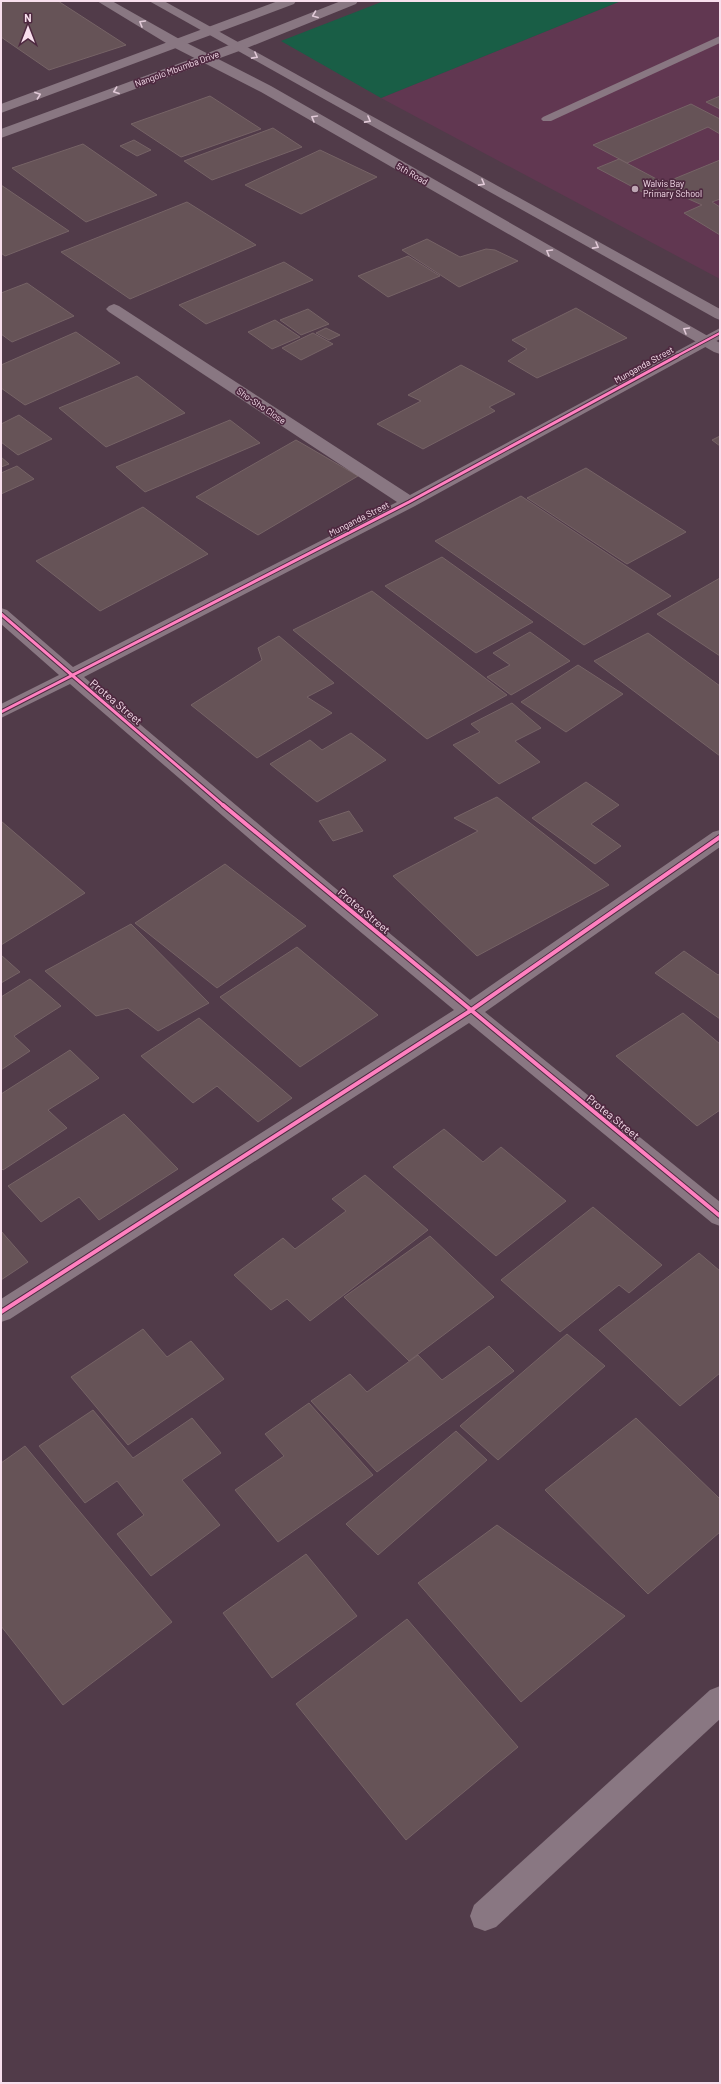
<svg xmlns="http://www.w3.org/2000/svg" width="721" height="2084" font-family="Barlow,sans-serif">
<rect width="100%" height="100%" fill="#513b49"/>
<polygon fill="#613751" points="621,1 720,1 720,279 381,98"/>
<polygon fill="#195e46" points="384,1 621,1 381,98 281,41"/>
<g fill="#665357" stroke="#766366">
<polygon points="1,1 58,1 126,45 49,70 1,37"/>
<polygon points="210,96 261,129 181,157 131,124"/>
<polygon points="720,96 720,109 706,102"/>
<polygon points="691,104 720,119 720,134 708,127 627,163 593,145"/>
<polygon points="273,128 302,147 212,180 184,161"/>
<polygon points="134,140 151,150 137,156 120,146"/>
<polygon points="83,144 157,195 86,222 12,168"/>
<polygon points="320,150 377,177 301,214 245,185"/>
<polygon points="619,159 664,183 720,160 720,199 712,202 720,207 720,235 684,213 702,205 662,187 646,194 597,168"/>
<polygon points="1,185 69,231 5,256 1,253"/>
<polygon points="187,202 256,245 130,299 61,252"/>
<polygon points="427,239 460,257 486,249 495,250 518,261 459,287 402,250"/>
<polygon points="408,256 440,276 388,297 358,276"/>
<polygon points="284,262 313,280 206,324 179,305"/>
<polygon points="27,283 74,316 12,342 1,334 1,293"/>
<polygon points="576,308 627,338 537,378 508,361 527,349 512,340"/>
<polygon points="308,309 329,324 301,335 280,320"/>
<polygon points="275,320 300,337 272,349 248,332"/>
<polygon points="326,328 340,335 329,340 316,333"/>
<polygon points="76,332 120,363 25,405 1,388 1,365"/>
<polygon points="313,333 333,344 301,360 282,348"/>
<polygon points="461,365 515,394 489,407 495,411 423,449 377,424 421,401 408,395"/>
<polygon points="137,376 185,413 106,447 59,408"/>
<polygon points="19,415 52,439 18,455 1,442 1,424"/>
<polygon points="230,420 260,443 145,492 116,467"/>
<polygon points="720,436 720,446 712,440"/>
<polygon points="296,440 358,476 258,535 196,497"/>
<polygon points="1,457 9,464 1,467"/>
<polygon points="17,466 34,479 1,494 1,473"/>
<polygon points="586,468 686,532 627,564 527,498"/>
<polygon points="521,496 671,596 584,645 435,541"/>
<polygon points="143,507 208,554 100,611 36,561"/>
<polygon points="442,557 533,622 476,653 385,586"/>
<polygon points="720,578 720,656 657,614"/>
<polygon points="372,591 507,695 427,739 293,630"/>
<polygon points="530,632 570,661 511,695 487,677 510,665 493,653"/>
<polygon points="648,633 720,686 720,756 594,661"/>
<polygon points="279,636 334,683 307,697 332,713 257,758 191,705 262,660 258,648"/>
<polygon points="578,665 623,694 566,732 521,702"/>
<polygon points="512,703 541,728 515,741 540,762 499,784 453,745 480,732 471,724"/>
<polygon points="351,733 386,760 317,802 270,764 310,740 322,750"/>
<polygon points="586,782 619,805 591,824 621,846 595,864 532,818"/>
<polygon points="497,797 609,885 477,956 393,876 478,831 454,818"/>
<polygon points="349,811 363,831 333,841 319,821"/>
<polygon points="1,821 85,893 1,945"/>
<polygon points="225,864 306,926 217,988 135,923"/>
<polygon points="131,924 209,1003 158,1031 128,1008 96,1016 45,971"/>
<polygon points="297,947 378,1015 300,1067 220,997"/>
<polygon points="684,951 718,975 720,974 720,1019 655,973"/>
<polygon points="1,955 20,972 1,983"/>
<polygon points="30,979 61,1006 14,1036 30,1051 1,1070 1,997"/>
<polygon points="683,1013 720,1044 720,1110 697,1126 616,1056"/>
<polygon points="199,1018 292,1098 258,1122 217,1086 193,1103 141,1056"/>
<polygon points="70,1050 99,1078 48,1110 67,1128 3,1170 1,1168 1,1094"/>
<polygon points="124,1114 178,1169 99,1220 79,1197 41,1222 8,1186"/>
<polygon points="444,1129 483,1162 501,1147 566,1201 496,1256 393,1167"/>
<polygon points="365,1175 428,1230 310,1321 287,1299 271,1310 234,1275 283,1238 295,1249 346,1211 332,1199"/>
<polygon points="593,1207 662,1265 629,1293 619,1285 560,1332 501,1280"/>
<polygon points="1,1231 28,1262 1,1280"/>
<polygon points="430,1236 494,1297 409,1361 344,1297"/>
<polygon points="699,1253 720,1271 720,1373 680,1406 599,1330"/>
<polygon points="143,1329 167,1357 191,1341 224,1379 128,1445 71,1377"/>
<polygon points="567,1334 605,1366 498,1460 460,1426"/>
<polygon points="489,1346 514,1371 377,1472 311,1401 350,1374 367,1392 418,1355 442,1380"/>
<polygon points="309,1403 373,1475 278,1542 235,1490 284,1456 265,1434"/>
<polygon points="93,1410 133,1458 192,1418 221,1453 182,1480 220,1525 151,1576 117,1534 144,1515 117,1481 85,1503 39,1446"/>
<polygon points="636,1418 720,1499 720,1532 648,1594 545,1490"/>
<polygon points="456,1431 487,1460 378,1555 346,1524"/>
<polygon points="25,1446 172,1622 63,1705 1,1626 1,1463"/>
<polygon points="497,1525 625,1616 521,1702 418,1583"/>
<polygon points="306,1554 357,1616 272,1678 223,1613"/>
<polygon points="407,1619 518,1747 406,1840 296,1704"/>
</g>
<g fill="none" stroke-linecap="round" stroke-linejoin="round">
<polygon fill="#897782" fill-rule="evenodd" points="720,36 720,43 551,121 543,121 541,119 543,117"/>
<g fill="#897782" fill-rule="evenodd">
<polygon points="114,304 119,306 410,495 720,328 720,339 415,506 84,677 275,838 470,1000 713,832 720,830 720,847 485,1012 720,1202 720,1226 712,1223 469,1023 10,1319 1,1322 1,1299 454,1010 260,848 70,684 1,718 1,704 59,675 1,624 1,608 7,610 73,667 397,502 109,312 106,309 109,306"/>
<polygon points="720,1686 720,1719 496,1927 485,1931 474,1927 470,1916 474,1905 710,1690"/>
</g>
<g fill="#897782" fill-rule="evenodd">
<polygon points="278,1 296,1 294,4 1,113 1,104"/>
<polygon points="341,1 358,1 356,4 242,50 1,138 1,129 232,44"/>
</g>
<g fill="#897782" fill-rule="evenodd">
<polygon points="97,1 112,1 181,40 271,86 720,343 720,354 714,352 261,92 171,46"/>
<polygon points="149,1 164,1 720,309 720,320 715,318"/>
</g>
<g stroke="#4e2940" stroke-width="4">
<polyline id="cycleway-far2" points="675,357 720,333"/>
</g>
<g stroke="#4e2940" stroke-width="5">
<g id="cycleway-far1">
<polyline points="1,614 224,806"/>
<polyline points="1,712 409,502 677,356"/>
</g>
</g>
<g stroke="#4e2940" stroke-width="6">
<g id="cycleway">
<polyline points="223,805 720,1216"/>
<polyline points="1,1312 470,1011 720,837"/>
</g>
</g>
<use href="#cycleway-far2" stroke="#ff80c0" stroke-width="2.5"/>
<use href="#cycleway-far1" stroke="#ff80c0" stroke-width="3"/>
<use href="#cycleway" stroke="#ff80c0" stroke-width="4"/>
</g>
<defs><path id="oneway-chevron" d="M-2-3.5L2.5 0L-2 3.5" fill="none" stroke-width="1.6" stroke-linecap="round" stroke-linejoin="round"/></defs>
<g stroke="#e2cad8">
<use href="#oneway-chevron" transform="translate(315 15) rotate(159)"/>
<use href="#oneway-chevron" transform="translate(142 23) rotate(-150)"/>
<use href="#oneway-chevron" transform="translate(255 56) rotate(29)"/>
<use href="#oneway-chevron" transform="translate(116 91) rotate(160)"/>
<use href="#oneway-chevron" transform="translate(38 95) rotate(-20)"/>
<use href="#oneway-chevron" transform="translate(314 118) rotate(-150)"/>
<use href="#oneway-chevron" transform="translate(368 120) rotate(29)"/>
<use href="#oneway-chevron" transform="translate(482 183) rotate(29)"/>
<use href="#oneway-chevron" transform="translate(596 246) rotate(29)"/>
<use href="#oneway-chevron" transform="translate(549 252) rotate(-150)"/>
<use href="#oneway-chevron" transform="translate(686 330) rotate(-150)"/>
</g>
<circle fill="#bea6b4" stroke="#4e2940" stroke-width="1.5" cx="635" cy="189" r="4"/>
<g text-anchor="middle" stroke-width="3.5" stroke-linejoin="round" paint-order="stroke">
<g font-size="9" fill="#f8dfed" stroke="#4e2940">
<text transform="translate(177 69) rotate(-20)" y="3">Nangolo Mbumba Drive</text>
<text transform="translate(412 174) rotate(30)" y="3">5th Road</text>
<text transform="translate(644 365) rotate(-29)" y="3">Munganda Street</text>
<text transform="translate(261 406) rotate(34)" y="3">Sho-Sho Close</text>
<text transform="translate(359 519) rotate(-27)" y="3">Munganda Street</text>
</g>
<g font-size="9" fill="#f8dfed" stroke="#4e2940" text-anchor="start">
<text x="643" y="187">Walvis Bay<tspan x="643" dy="10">Primary School</tspan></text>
</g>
<g font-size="11" fill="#f8dfed" stroke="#4e2940">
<text transform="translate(116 702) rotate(40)" y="4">Protea Street</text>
<text transform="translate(364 911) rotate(40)" y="4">Protea Street</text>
<text transform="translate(613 1117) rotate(39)" y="4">Protea Street</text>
</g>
</g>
<rect width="721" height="2084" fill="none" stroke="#f8dfed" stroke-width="4"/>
<g transform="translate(28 28)" stroke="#4e2940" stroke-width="3" paint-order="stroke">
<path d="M0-3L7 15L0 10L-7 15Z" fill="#f8dfed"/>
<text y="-6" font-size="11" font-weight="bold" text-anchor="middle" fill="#f8dfed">N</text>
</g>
</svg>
